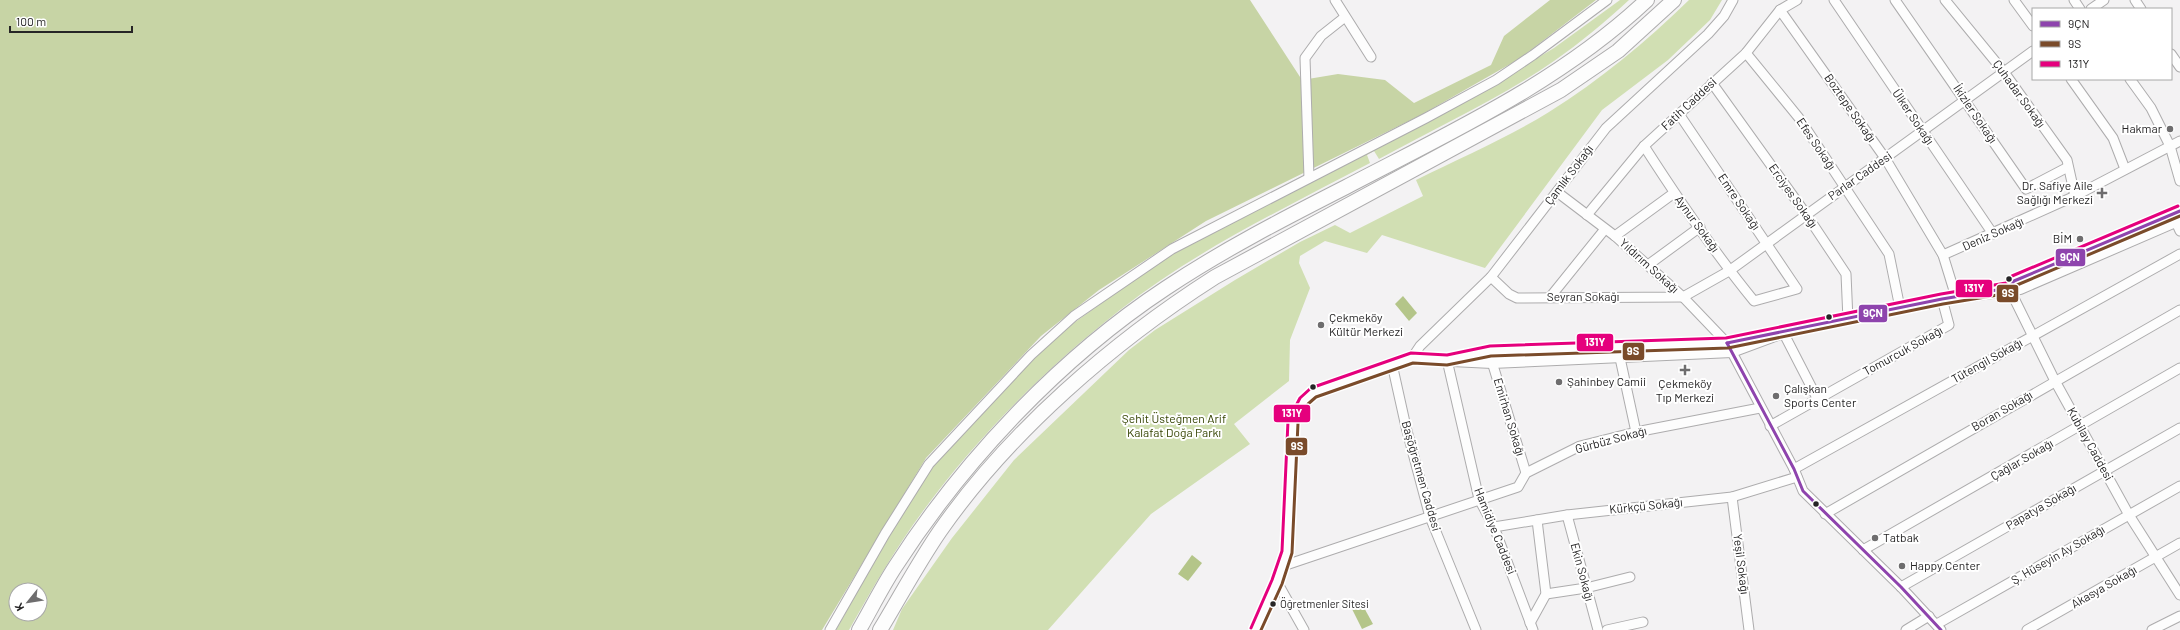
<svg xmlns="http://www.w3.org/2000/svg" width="2180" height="630" font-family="Barlow,sans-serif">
<rect width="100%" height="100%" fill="#f3f2f3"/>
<g fill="#d1dfb3">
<path d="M1620 0H1629C1605 22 1580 43 1554 61 1499 99 1437 127 1379 159L1374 151 1367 155 1370 163C1285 208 1196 250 1120 310 1047 367 978 436 923 511 895 549 872 589 849 630H836L882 547 933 466 1050 340 1173 252 1476 95 1554 48Z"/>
<path d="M1689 0H1722L1710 20 1668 60 1602 110 1485 268 1382 235 1367 253 1325 241 1300 256 1299 263 1310 288 1290 340 1289 381 1234 424 1250 444 1151 514 1048 630H893L902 609 952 538 1014 460 1129 350 1155 330 1235 280 1300 242 1335 225 1350 233 1423 196 1416 180C1460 158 1507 138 1549 112 1600 80 1646 42 1689 0Z"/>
</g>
<path fill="#c7d4a5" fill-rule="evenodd" d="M0 0H1250L1302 80 1338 74 1385 80 1414 103 1491 65 1504 36 1550 0H1596L1519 59 1421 115 1206 221 1099 290 1041 336 926 458 822 630H0ZM16 590H40V614H16Z"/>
<g fill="#b4c589">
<polygon points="1403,296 1417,313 1409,321 1395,304"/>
<polygon points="1192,555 1202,563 1188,581 1178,574"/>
<polygon points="1362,604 1373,624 1362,629 1352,609"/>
</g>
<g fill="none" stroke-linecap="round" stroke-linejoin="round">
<g stroke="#adacad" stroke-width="11">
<g id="minor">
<polyline points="1335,0 1371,57"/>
<polyline points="1834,0 1993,234"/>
<polyline points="1895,0 2026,189 2068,167"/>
<polyline points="1945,0 2004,72 2067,160 2075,196"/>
<polyline points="2014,0 2033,26"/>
<polyline points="2074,0 2080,9"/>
<polyline points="2135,0 2141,9"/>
<polyline points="2091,9 2104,0"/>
<polyline points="1780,10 1885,158 1943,255 1956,297"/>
<polyline points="1746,53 1799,118 1889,254 1900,308"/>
<polyline points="2171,54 2180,67"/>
<polyline points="2071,79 2113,138 2125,169"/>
<polyline points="2130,79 2151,108 2170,146 2180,181"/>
<polyline points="1712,83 1806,214 1846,274 1848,320"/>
<path d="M1644 146C1678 199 1714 252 1754 301L1797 289 1679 114"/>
<polyline points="1309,178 1305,58 1321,36 1345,17"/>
<polyline points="1557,192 1615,236 1683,297 1727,343 1794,469 1803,491 1901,587 1941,630"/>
<polyline points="1587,215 1644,146 1746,53 1780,10 1797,0"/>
<polyline points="2175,220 2180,231"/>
<polyline points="1615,236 1674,193"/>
<polyline points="1943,255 2075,196 2180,141"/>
<polyline points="1648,265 1700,227"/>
<polyline points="1491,277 1509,294 1517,298 1683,297 1729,271 2033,51"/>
<polyline points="2009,288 2055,381 2129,515 2180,595"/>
<polyline points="1551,296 1605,229"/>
<polyline points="1783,332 1817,398"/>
<polyline points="1412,358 1420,346 1491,277 1606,128 1708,34 1724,16 1733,0"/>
<polyline points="1620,358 1636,432"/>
<polyline points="1447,360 1479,499 1494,527 1533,630"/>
<polyline points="1492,362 1526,473"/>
<polyline points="1392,364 1406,427 1430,517 1476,630"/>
<polyline points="1770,426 1949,325 1942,299"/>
<polyline points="1794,469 2180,254"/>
<polyline points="1732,497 1749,630"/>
<polyline points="1825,514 2180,310"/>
<polyline points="1567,515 1598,630"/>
<polyline points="1494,527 1567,515 1732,497 1797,477"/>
<polyline points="1863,550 2180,368"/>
<polyline points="1283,566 1518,487 1526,473 1580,446 1636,432 1760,408"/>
<polyline points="1277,582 1304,630"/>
<polyline points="1901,587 2180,428"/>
<polyline points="1546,594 1586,588 1630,577"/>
<polyline points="1530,623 1546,594 1537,520"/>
<polyline points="1937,624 2180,486"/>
<polyline points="830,630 885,534 929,464 1031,355 1074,316 1172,249 1426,118 1496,80 1533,55 1607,0"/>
<polyline points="1607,630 1643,622"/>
<polyline points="1906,630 1929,616"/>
<polyline points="2027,630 2180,543"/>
<polyline points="2152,630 2180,616"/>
</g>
</g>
<g stroke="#adacad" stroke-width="14">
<g id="major">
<polyline points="1464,356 1490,351 1727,343 1746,339"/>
<polyline points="1256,630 1277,582 1287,552 1293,422 1304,401 1313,393 1322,389 1412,358 1492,362 1732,351 1783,332 1942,299 2020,288 2180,219"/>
</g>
</g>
<g stroke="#adacad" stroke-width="16">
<g id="highway">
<path d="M859 630C871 609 882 587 895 567 963 461 1060 358 1166 288 1223 250 1285 218 1346 187 1451 132 1560 82 1647 0"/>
<path d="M880 630C900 597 918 563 940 531 1009 432 1113 342 1215 277L1561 90 1618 51 1674 0"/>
</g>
</g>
<use href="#minor" stroke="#fdfdfd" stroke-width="9"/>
<use href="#major" stroke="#fdfdfd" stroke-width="12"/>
<use href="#highway" stroke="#fdfdfd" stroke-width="14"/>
<g stroke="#fff" stroke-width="6">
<g id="bus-1">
<polyline points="1727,343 1942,299 2009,288 2014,281 2180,211"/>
<polyline points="1727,343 1794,469 1803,491 1901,587 1941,630"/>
</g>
</g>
<g stroke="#fff" stroke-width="6">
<polyline id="bus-2" points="1261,630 1282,584 1292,553 1298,423 1308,404 1316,397 1413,363 1447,365 1491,356 1728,348 1943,304 2010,293 2017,285 2180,216"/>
</g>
<g stroke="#fff" stroke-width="6">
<polyline id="bus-3" points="1251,628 1272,580 1282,551 1288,421 1300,398 1311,388 1411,353 1447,355 1490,346 1726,338 1941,294 2006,283 2012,276 2178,206"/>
</g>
<use href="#bus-1" stroke="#8e44ad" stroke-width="3"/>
<use href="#bus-2" stroke="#7a4b2a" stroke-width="3"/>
<use href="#bus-3" stroke="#e5007d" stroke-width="3"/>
</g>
<g fill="#6e6d6e" stroke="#fff" stroke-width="1.5">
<circle cx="2170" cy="129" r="4"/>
<path d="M2100 187h4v4h4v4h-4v4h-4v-4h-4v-4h4z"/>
<circle cx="2080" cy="239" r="4"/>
<circle cx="1321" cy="325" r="4"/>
<path d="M1683 364h4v4h4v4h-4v4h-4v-4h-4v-4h4z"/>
<circle cx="1559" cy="382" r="4"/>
<circle cx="1776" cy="396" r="4"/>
<circle cx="1875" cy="538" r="4"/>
<circle cx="1902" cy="566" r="4"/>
</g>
<g fill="#262526" stroke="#fff" stroke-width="1.5">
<circle cx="2009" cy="279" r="3.5"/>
<circle cx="1829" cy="317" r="3.5"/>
<circle cx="1313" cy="387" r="3.5"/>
<circle cx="1816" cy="504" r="3.5"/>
<circle cx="1273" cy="604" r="3.5"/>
</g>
<g text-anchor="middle" stroke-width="4" stroke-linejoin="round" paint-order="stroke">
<g font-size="11" fill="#262526" stroke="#fff" text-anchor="start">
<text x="1280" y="608">Öğretmenler Sitesi</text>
</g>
<g font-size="12" fill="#262526" stroke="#fff">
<text transform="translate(2019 94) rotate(54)" y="4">Çuhadar Sokağı</text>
<text transform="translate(1689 104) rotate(-43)" y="4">Fatih Caddesi</text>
<text transform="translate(1850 108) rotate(55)" y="4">Boztepe Sokağı</text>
<text transform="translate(1975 114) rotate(56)" y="4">İkizler Sokağı</text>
<text transform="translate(1913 117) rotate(56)" y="4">Ülker Sokağı</text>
<text transform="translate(1816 144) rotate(56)" y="4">Efes Sokağı</text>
<text transform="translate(1569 175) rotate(-53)" y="4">Çamlık Sokağı</text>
<text transform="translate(1860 176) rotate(-35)" y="4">Parlar Caddesi</text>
<text transform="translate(1793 196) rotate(55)" y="4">Erciyes Sokağı</text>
<text transform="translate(1739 202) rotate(56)" y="4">Emre Sokağı</text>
<text transform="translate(1697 224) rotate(54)" y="4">Aynur Sokağı</text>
<text transform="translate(1993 234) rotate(-24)" y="4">Deniz Sokağı</text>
<text transform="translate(1649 266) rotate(42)" y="4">Yıldırım Sokağı</text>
<text x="1583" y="301">Seyran Sokağı</text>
<text transform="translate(1903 351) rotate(-29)" y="4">Tomurcuk Sokağı</text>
<text transform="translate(1987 361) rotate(-29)" y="4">Tütengil Sokağı</text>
<text transform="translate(2002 411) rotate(-30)" y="4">Boran Sokağı</text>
<text transform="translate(1509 417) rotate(73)" y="4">Emirhan Sokağı</text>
<text transform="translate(1611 440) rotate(-15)" y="4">Gürbüz Sokağı</text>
<text transform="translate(2090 444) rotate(61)" y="4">Kubilay Caddesi</text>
<text transform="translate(2022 460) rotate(-30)" y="4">Çağlar Sokağı</text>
<text transform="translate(1421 476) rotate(74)" y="4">Başöğretmen Caddesi</text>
<text transform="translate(1646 506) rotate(-6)" y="4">Kürkçü Sokağı</text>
<text transform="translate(2041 507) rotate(-30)" y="4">Papatya Sokağı</text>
<text transform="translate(1495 531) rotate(68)" y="4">Hamidiye Caddesi</text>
<text transform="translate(2058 555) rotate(-30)" y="4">Ş. Hüseyin Ay Sokağı</text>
<text transform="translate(1741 564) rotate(83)" y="4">Yeşil Sokağı</text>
<text transform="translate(1582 572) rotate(75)" y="4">Ekin Sokağı</text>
<text transform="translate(2104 587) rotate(-30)" y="4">Akasya Sokağı</text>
</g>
<g font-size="12" fill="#262526" stroke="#fff" text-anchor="start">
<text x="2162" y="133" text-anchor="end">Hakmar</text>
<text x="2093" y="190" text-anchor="end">Dr. Safiye Aile<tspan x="2093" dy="14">Sağlığı Merkezi</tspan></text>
<text x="2072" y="243" text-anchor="end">BİM</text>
<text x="1329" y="322">Çekmeköy<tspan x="1329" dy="14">Kültür Merkezi</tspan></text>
<text x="1567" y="386">Şahinbey Camii</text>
<text x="1685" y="388" text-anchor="middle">Çekmeköy<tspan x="1685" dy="14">Tıp Merkezi</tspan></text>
<text x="1784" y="393">Çalışkan<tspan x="1784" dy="14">Sports Center</tspan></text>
<text x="1883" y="542">Tatbak</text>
<text x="1910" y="570">Happy Center</text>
</g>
<g font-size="12" fill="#344300" stroke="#fff">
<text x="1174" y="423">Şehit Üsteğmen Arif<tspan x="1174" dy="14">Kalafat Doğa Parkı</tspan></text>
</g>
</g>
<g stroke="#fff" stroke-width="1.5">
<rect x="2055" y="248" width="31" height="19" rx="4" fill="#8e44ad"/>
<rect x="1955" y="279" width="38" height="19" rx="4" fill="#e5007d"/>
<rect x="1996" y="284" width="23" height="19" rx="4" fill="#7a4b2a"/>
<rect x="1858" y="304" width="30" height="19" rx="4" fill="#8e44ad"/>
<rect x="1576" y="333" width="38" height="19" rx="4" fill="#e5007d"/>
<rect x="1622" y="342" width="23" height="19" rx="4" fill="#7a4b2a"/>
<rect x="1273" y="404" width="38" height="19" rx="4" fill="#e5007d"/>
<rect x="1285" y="437" width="23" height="19" rx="4" fill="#7a4b2a"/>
</g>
<g font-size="11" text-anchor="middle" font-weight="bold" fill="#fff">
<text x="2070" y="261">9ÇN</text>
<text x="1974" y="292">131Y</text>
<text x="2008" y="297">9S</text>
<text x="1873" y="317">9ÇN</text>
<text x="1595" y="346">131Y</text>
<text x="1633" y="355">9S</text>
<text x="1292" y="417">131Y</text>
<text x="1297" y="450">9S</text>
</g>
<rect x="2032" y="8" width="140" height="72" fill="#ffffff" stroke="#a8a8a8"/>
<rect x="2040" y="21" width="20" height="6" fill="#8e44ad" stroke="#a8a8a8"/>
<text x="2068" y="28" font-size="12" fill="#262526">9ÇN</text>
<rect x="2040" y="41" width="20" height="6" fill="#7a4b2a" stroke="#a8a8a8"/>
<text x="2068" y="48" font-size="12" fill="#262526">9S</text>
<rect x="2040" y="61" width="20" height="6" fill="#e5007d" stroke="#a8a8a8"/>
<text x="2068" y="68" font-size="12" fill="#262526">131Y</text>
<g transform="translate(28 602) rotate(240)"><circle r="19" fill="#ffffff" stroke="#a8a8a8"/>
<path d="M0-3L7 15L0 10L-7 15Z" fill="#6e6d6e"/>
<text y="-6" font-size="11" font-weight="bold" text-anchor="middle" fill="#262526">K</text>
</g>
<path d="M10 26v6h122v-6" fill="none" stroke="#262526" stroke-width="2"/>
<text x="16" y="26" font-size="12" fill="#262526" stroke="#ffffff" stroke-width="3" paint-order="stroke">100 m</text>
</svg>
